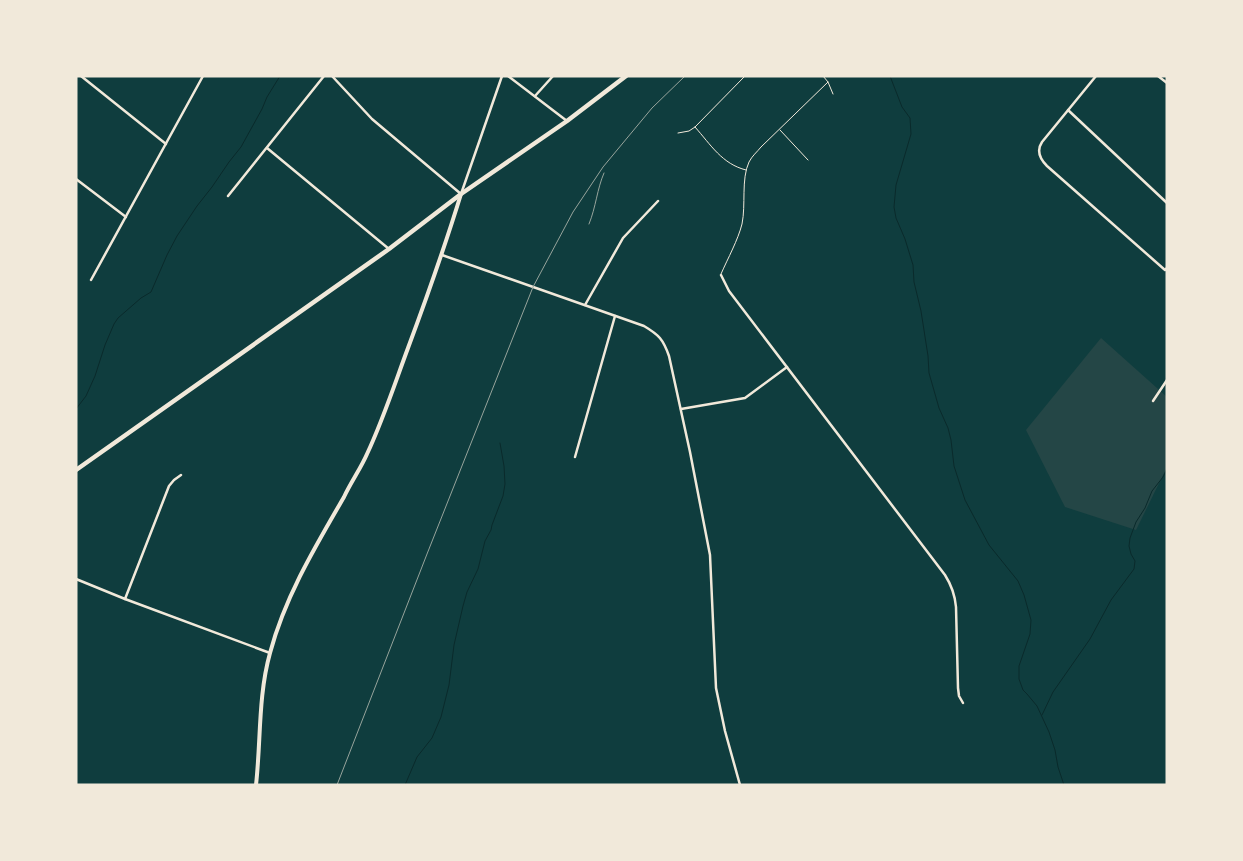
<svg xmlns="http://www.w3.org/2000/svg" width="1243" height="861" font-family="'Work Sans',sans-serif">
<rect width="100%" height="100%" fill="#0f3d3e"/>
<polygon fill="#244646" points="1101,338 1167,397 1167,467 1136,530 1065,507 1026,430"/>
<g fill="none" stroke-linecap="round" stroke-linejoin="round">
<g stroke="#0a2a2b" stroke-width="1">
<polyline points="890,76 902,107 910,118 911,134 896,185 894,207 896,218 905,239 913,265 914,282 921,311 928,356 929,373 939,408 948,428 951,440 954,466 965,500 989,545 1018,581 1024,595 1031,620 1030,634 1019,666 1019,679 1023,690 1027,694 1037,706 1049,732 1055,750 1058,767 1064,785"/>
<polyline points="76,409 86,396 95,376 105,345 114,324 118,318 141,298 151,292 167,255 177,236 197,206 212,187 229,162 241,147 262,109 267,97 280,76"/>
<polyline points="1042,715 1053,692 1090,639 1111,600 1134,569 1135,561 1131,554 1129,546 1130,538 1136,522 1145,508 1152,491 1163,477 1167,469"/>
<polyline points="405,785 417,757 432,738 441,717 449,685 454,645 463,606 467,592 478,569 485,541 491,530 492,525 503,496 505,484 504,466 500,443"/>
</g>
<g stroke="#f1e9da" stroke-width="1">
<polyline points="823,76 828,82 833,94"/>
<path d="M695 127C711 145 722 164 746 170"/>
<polyline points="780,130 808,160"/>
<polyline points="678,133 689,131 695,127 745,76"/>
<path d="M721 274C728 258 738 240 742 224 746 205 741 179 749 162 752 156 757 152 761 147L828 82"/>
</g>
<g stroke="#f1e9da" stroke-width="2.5">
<polyline points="81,76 166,144"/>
<polyline points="332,76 372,119 461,194 502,76"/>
<polyline points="508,76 567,121"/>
<path d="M1096 76 1042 142C1036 151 1040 159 1047 166L1165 270 1167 268"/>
<polyline points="1158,76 1167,83"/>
<polyline points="535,96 553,76"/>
<polyline points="1068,110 1167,203"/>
<polyline points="267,148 389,249"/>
<polyline points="76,179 126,217"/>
<polyline points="228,196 324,76"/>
<path d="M442 255 644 326C659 335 663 339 669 356L690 452 710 555 716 688 725 731 740 785"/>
<path d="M721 275 729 291 945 575C952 586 955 595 956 607L958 688 959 696 963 703"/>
<polyline points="91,280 203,76"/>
<polyline points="585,305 623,238 658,201"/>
<polyline points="1153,401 1167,380"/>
<polyline points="681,409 745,398 787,367"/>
<polyline points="575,457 615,316"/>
<polyline points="76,579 125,599 270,653"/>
<polyline points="125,599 169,486 174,480 181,475"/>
</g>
<path stroke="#f1e9da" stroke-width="4" d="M256 785C261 741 258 696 270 653 285 597 315 547 344 497 351 482 361 468 367 454 383 420 395 383 408 348 427 297 445 246 461 194"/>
<polyline stroke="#f1e9da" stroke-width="4.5" points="76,470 389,249 461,194 567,121 626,76"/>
<g stroke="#97a49c" stroke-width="1">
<path d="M589 224C596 207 597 189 604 173"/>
<polyline points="337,785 427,554 533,287 573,212 603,167 652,108 685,76"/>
</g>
</g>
<rect width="1243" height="861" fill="none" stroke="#f1e9da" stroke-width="155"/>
</svg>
